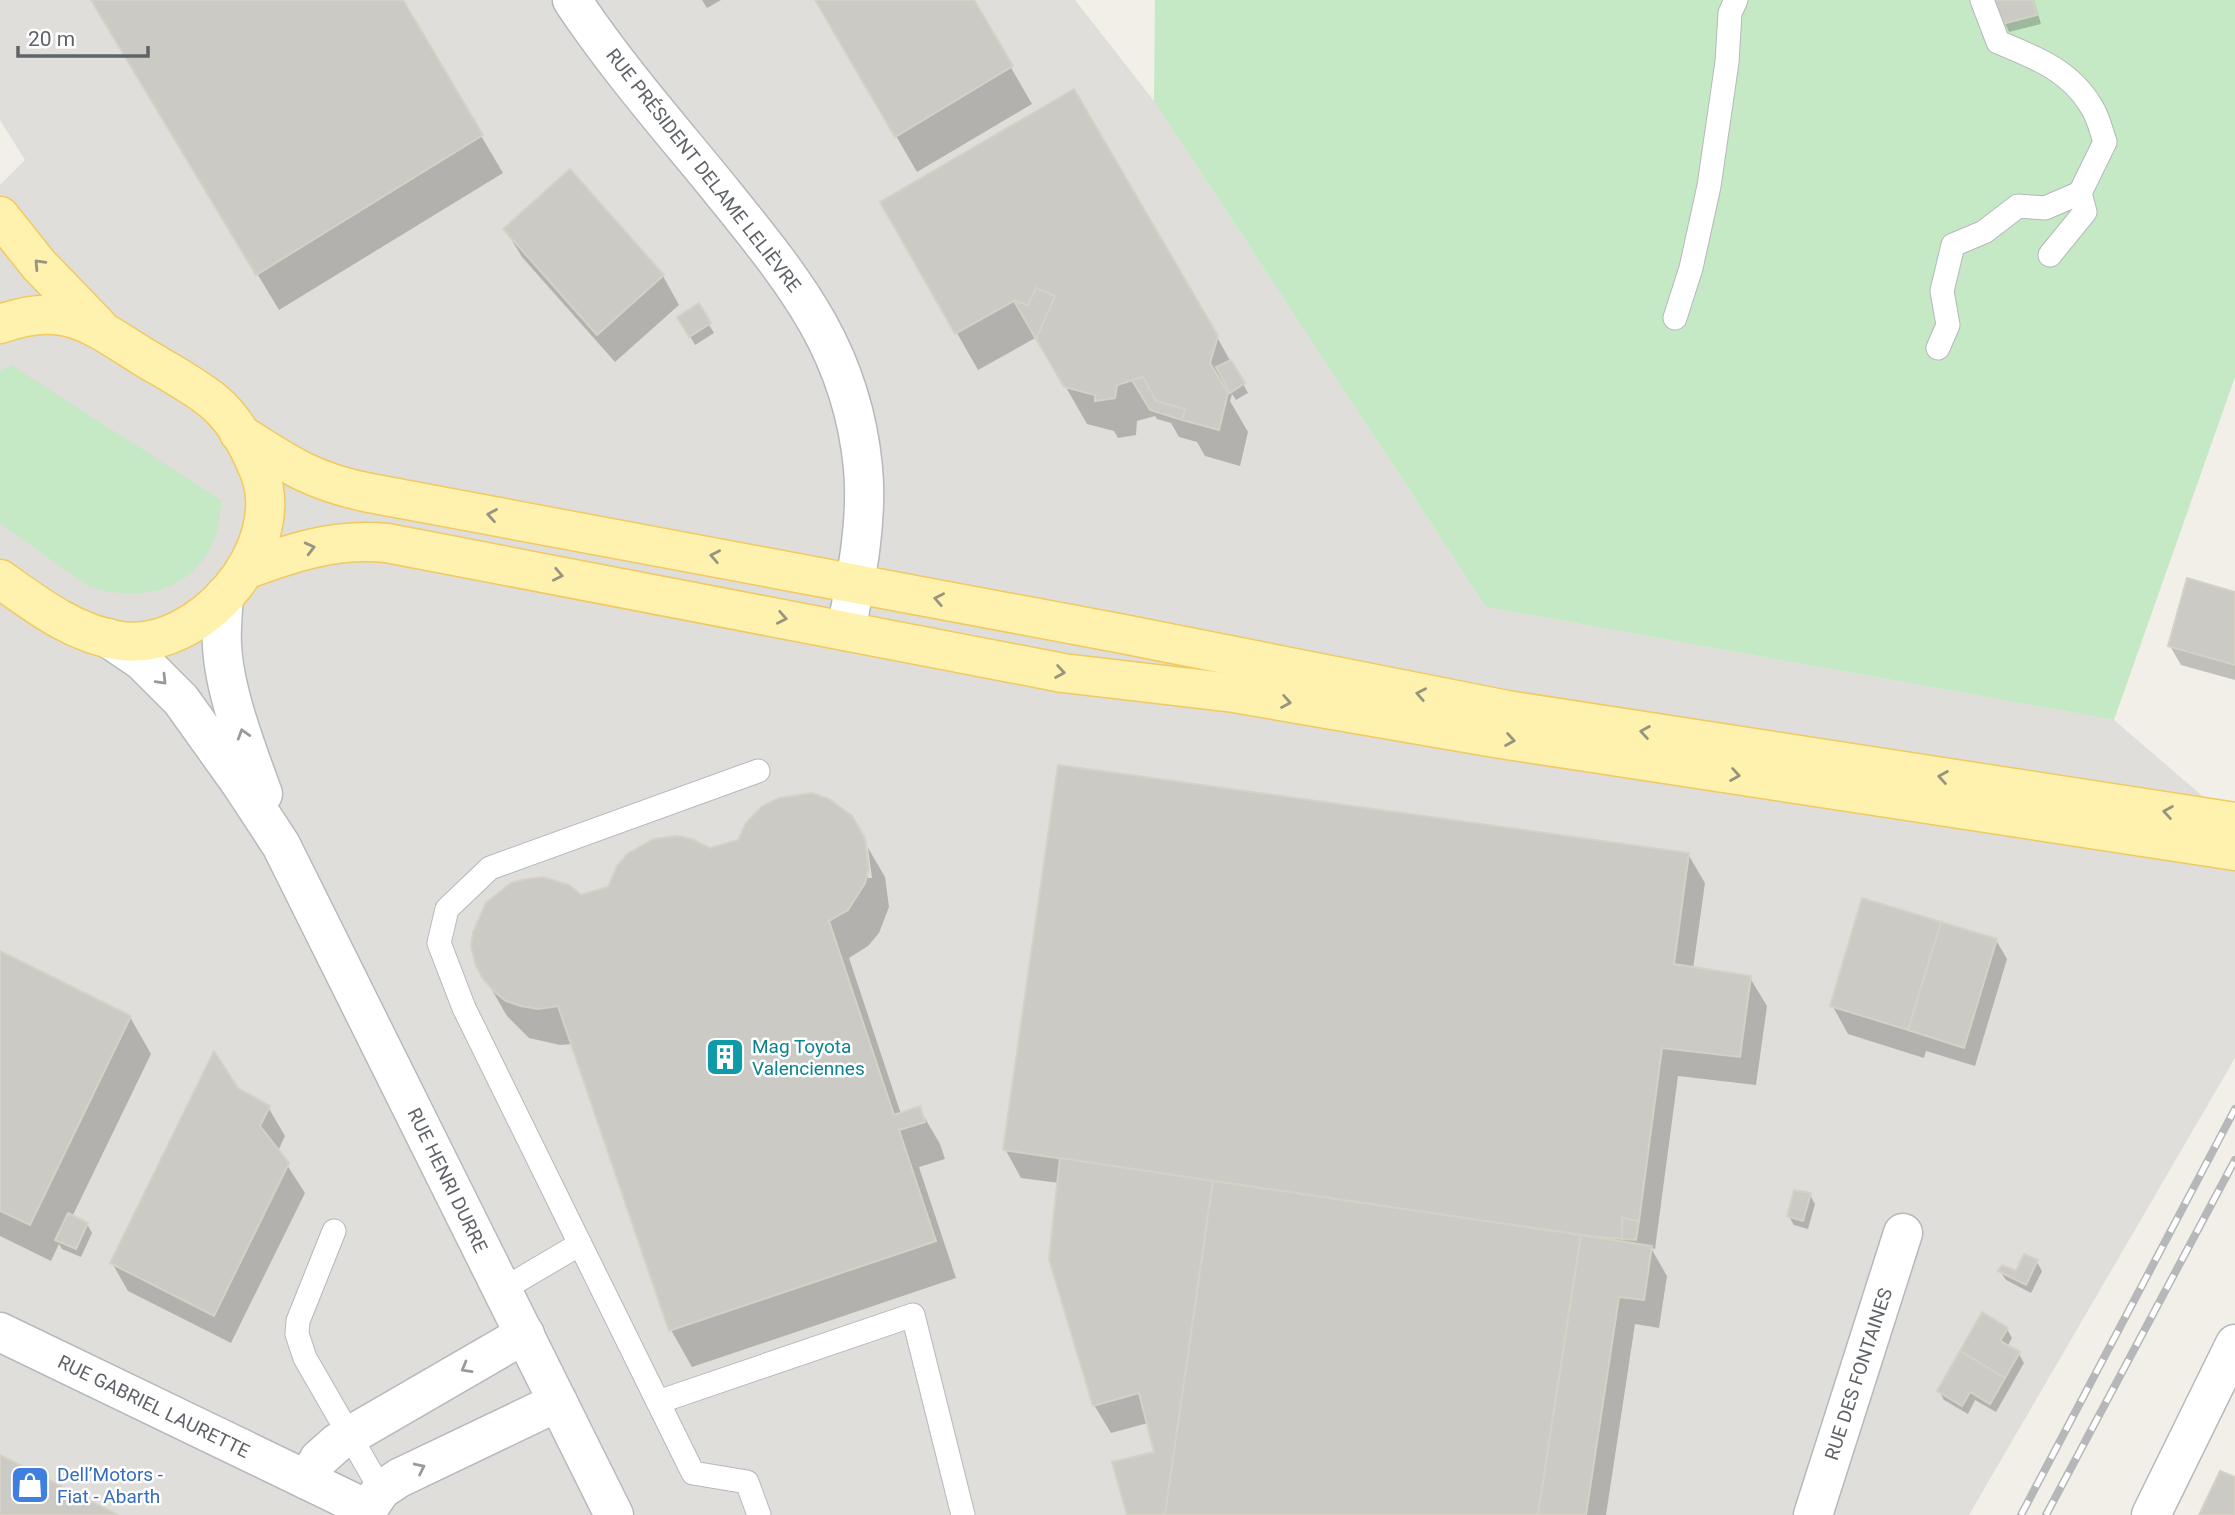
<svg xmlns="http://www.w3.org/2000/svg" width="2235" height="1515" font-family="Roboto,sans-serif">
<rect width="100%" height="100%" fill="#f1efe8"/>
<polygon fill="#e0deda" points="0,0 1075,0 1154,101 1486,607 2114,720 2235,824 2235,1058 1969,1515 0,1515 0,185 25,160 0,120"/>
<g fill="#c5e8c5">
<polygon points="1155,0 2235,0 2235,377 2114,720 1486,607 1154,101"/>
<path d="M11 365 221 500C220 576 158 610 88 586L0 523V371Z"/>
</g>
<g fill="#0003" fill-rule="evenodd">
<polygon points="92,0 401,0 503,173 279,310"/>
<polygon points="702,0 721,0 707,8"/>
<polygon points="817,0 972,0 1032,104 917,172"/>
<polygon points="1994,0 2034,0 2041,24 2009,32"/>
<polygon points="570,171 663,276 679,305 615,362 522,257 505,229"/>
<polygon points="883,203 1217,337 1248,393 1236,400 1232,394 1230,401 1248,432 1240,466 1205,456 1197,442 1179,437 1171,423 1157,419 1155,416 1137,421 1136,435 1118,438 1114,431 1087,424 1037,337 978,370"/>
<polygon points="698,306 714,333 695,345 679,317"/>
<polygon points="2235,593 2235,680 2181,665 2170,646"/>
<path d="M850 817 885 877 889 907 879 933 868 946 849 958 901 1114 919 1108 940 1144 945 1159 919 1167 956 1278 692 1367 671 1330 573 1044 560 1045 529 1038 507 1016 485 978 581 897 709 850ZM864 843 868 848 872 878H868Z"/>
<polygon points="1688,854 1705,883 1693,969 1750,978 1767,1006 1756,1085 1678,1076 1655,1249 1651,1248 1667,1276 1659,1328 1635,1324 1606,1515 1128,1515 1156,1453 1148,1423 1111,1433 1094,1405 1059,1183 1021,1178 1005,1149"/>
<polygon points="1996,940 2007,959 1975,1066 1926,1051 1924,1058 1848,1034 1832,1005"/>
<polygon points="0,953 130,1017 151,1054 72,1217 87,1224 92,1233 81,1257 62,1249 59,1244 51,1261 0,1236"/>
<polygon points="237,1090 268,1107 285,1136 278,1151 305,1193 231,1343 128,1291 112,1263"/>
<polygon points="1810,1195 1815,1204 1808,1229 1794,1225 1788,1215"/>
<polygon points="2037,1262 2042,1271 2031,1293 2006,1280 2000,1271 2017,1274"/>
<polygon points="2007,1329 2012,1338 2007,1347 2019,1354 2024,1363 1996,1412 1975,1400 1968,1414 1944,1400 1939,1391"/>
</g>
<g fill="#cccac5" stroke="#d6d1c6" stroke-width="2">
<polygon points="91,0 403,0 483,135 256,275"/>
<polygon points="815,0 974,0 1013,66 895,137"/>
<polygon points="1992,0 2033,0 2037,15 2002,24"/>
<polygon points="1074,89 1218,336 1210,363 1228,393 1219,430 1182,420 1185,409 1156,401 1143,377 1117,385 1115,398 1095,401 1095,395 1064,387 1036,339 1055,296 1036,288 1028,305 1014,301 955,334 880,202"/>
<polygon points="570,169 664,275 597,335 503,229"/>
<polygon points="1036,288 1055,296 1036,339 1014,301 1028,305"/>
<polygon points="699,303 711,323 689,337 677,317"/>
<polygon points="1231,360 1245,383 1230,393 1216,367"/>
<polygon points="1143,377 1156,401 1185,409 1182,420 1150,410 1132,380"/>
<polygon points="2187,578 2235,592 2235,665 2168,646"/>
<polygon points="1058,765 1689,853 1674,964 1751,976 1740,1057 1662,1048 1639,1221 1622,1218 1622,1239 1581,1235 1003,1150"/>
<polygon points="812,793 829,799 852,816 865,838 869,869 865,883 848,910 829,921 894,1115 920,1106 925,1122 899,1130 936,1241 669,1331 558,1006 538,1009 521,1006 506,1001 495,992 483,979 476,966 471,947 473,932 486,903 511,883 526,879 543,877 569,885 581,895 608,887 617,866 627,854 654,839 677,836 692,839 710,848 738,840 746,823 761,807 779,798"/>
<polygon points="1862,898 1941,922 1908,1030 1830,1006"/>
<polygon points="1941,922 1997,939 1964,1048 1908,1030"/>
<polygon points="0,951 131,1016 30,1225 0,1211"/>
<polygon points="214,1051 238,1088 270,1106 260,1126 289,1163 214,1316 110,1263"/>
<polygon points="1060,1158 1213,1181 1165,1515 1127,1515 1112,1462 1154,1452 1139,1393 1093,1406 1049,1259"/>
<polygon points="1213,1181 1581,1235 1538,1515 1165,1515"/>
<polygon points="1794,1190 1811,1193 1803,1221 1787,1216"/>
<polygon points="68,1213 88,1223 76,1249 55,1240"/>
<polygon points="1622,1218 1639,1221 1636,1240 1622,1239"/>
<polygon points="1581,1235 1652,1246 1644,1300 1619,1297 1586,1515 1538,1515"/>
<polygon points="2024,1254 2038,1260 2026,1285 1998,1271 2002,1265 2016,1271"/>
<polygon points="1982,1312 2008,1328 2000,1341 2020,1352 2005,1378 1960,1351"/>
<polygon points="1960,1351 2005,1378 1990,1404 1970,1392 1962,1406 1937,1391"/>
<polygon points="0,1455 118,1515 0,1515"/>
<polygon points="2220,1471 2235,1477 2235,1515 2199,1515"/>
</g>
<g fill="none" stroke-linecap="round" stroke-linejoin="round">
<g stroke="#b5b8bc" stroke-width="25">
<g id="lane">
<path d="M1982 0 1998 42C2034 57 2070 70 2091 106 2098 116 2101 130 2105 142L2080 193 2085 212 2050 255"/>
<polyline points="1675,318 1691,268 1709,186 1727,62 1730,13 1736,0"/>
<polyline points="1938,348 1948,325 1942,291 1953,245 1984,232 2018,206 2045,208 2080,193"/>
<polyline points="334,1231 298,1321 297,1334 305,1358 381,1490"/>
<polyline points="580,1244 693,1473 747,1482 759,1515"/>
<polyline points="502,1290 580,1244 464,1008 439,943 447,909 490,868 758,771"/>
<polyline points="658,1402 913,1315 963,1515"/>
</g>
</g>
<g stroke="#b5b8bc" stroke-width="41">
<g id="street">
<path d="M572 0C617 68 672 130 723 193 794 281 852 350 863 468 868 522 856 579 846 631"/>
<polyline points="0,1332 367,1509"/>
<polyline points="307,1480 319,1459 337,1443 525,1334"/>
<polyline points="364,1515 381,1490 399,1478 558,1402"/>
<polyline points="1813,1515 1903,1233"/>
<polyline points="2151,1515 2235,1344"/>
</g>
</g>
<g stroke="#b6babf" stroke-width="41">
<g id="secondary">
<path d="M224 596C223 612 221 629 222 645 224 691 247 750 263 794"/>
<polyline points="108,638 142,661 181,700 241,784 281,845 614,1515"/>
</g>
</g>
<g stroke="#f2c960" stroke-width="41">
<g id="primary">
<polyline points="0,216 39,265 97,325"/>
<path d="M0 324C64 301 89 323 142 356 165 370 192 384 213 401 234 418 249 446 259 471 290 548 199 652 121 641 74 634 38 606 0 579"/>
<path d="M239 433C287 464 313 482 370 493L1118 633 1507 710 2235 822"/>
<path d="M245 570C293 552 336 538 387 543L1063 673 1234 693 1495 738 2235 851"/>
</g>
</g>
<use href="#lane" stroke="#fff" stroke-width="23"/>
<use href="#street" stroke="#fff" stroke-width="38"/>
<use href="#secondary" stroke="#fff" stroke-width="38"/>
<use href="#primary" stroke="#fff2af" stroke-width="38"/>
<g stroke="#b6b7b8" stroke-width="8">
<g id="rail">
<polyline points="2021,1515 2235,1109"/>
<polyline points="2046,1515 2235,1160"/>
</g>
</g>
<use href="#rail" stroke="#fff" stroke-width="5" stroke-dasharray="16" stroke-linecap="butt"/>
</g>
<defs><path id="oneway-chevron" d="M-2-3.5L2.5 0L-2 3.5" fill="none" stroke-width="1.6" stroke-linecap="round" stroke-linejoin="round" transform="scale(1.75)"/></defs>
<g stroke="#979581">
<use href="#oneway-chevron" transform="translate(39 264) rotate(-133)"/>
<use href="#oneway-chevron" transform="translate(492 515) rotate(-170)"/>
<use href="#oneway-chevron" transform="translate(310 548) rotate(-14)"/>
<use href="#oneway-chevron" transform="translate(715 556) rotate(-169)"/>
<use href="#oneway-chevron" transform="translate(558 575) rotate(11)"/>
<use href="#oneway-chevron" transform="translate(939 599) rotate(-169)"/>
<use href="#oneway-chevron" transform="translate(782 618) rotate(11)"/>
<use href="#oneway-chevron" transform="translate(1060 672) rotate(9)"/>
<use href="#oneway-chevron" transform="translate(1421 694) rotate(-169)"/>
<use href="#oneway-chevron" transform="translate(1286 702) rotate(10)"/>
<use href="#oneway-chevron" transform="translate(1645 732) rotate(-171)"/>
<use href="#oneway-chevron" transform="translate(1510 740) rotate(9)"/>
<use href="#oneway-chevron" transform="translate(1735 775) rotate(9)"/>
<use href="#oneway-chevron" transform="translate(1943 777) rotate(-171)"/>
<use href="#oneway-chevron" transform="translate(2168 812) rotate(-171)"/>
</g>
<g stroke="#979a9d">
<use href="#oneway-chevron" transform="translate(162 680) rotate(46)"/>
<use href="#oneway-chevron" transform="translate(243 734) rotate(-107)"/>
<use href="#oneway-chevron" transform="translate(466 1368) rotate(150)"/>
<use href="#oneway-chevron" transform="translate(420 1468) rotate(-26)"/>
</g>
<defs>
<g id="building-square" transform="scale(2.0125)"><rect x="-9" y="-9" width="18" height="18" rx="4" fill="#0f9aa8" stroke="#fff"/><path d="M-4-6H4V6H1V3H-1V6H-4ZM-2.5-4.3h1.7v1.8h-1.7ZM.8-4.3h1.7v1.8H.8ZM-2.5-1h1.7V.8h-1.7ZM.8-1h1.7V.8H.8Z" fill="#fff"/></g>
<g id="shop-square" transform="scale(2.0125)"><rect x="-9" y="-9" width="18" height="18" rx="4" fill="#3f7fe0" stroke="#fff"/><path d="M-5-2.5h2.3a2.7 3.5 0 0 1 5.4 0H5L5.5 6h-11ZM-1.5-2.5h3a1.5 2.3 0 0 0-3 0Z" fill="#fff"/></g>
</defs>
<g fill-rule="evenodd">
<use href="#building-square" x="725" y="1057"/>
<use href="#shop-square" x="30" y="1485"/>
</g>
<g text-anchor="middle" stroke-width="5" stroke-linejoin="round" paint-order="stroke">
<g font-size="19" fill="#5f6368" stroke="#fff">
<text transform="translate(704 170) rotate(52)" y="7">RUE PRÉSIDENT DELAME LELIÈVRE</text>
<text transform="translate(448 1180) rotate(64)" y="7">RUE HENRI DURRE</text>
<text transform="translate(1858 1374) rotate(-72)" y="7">RUE DES FONTAINES</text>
<text transform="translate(154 1406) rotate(26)" y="7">RUE GABRIEL LAURETTE</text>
</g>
<g font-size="19" fill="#0d838f" stroke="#fff" text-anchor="start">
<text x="752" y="1053">Mag Toyota<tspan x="752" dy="22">Valenciennes</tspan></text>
</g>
<g font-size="19" fill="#366cbe" stroke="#fff" text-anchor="start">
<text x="57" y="1481">Dell’Motors -<tspan x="57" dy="22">Fiat - Abarth</tspan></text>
</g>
</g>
<path d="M18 46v10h130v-10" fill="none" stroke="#5f6368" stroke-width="3.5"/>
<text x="28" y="46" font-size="21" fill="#5f6368" stroke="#ffffff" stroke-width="5" paint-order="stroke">20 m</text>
</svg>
